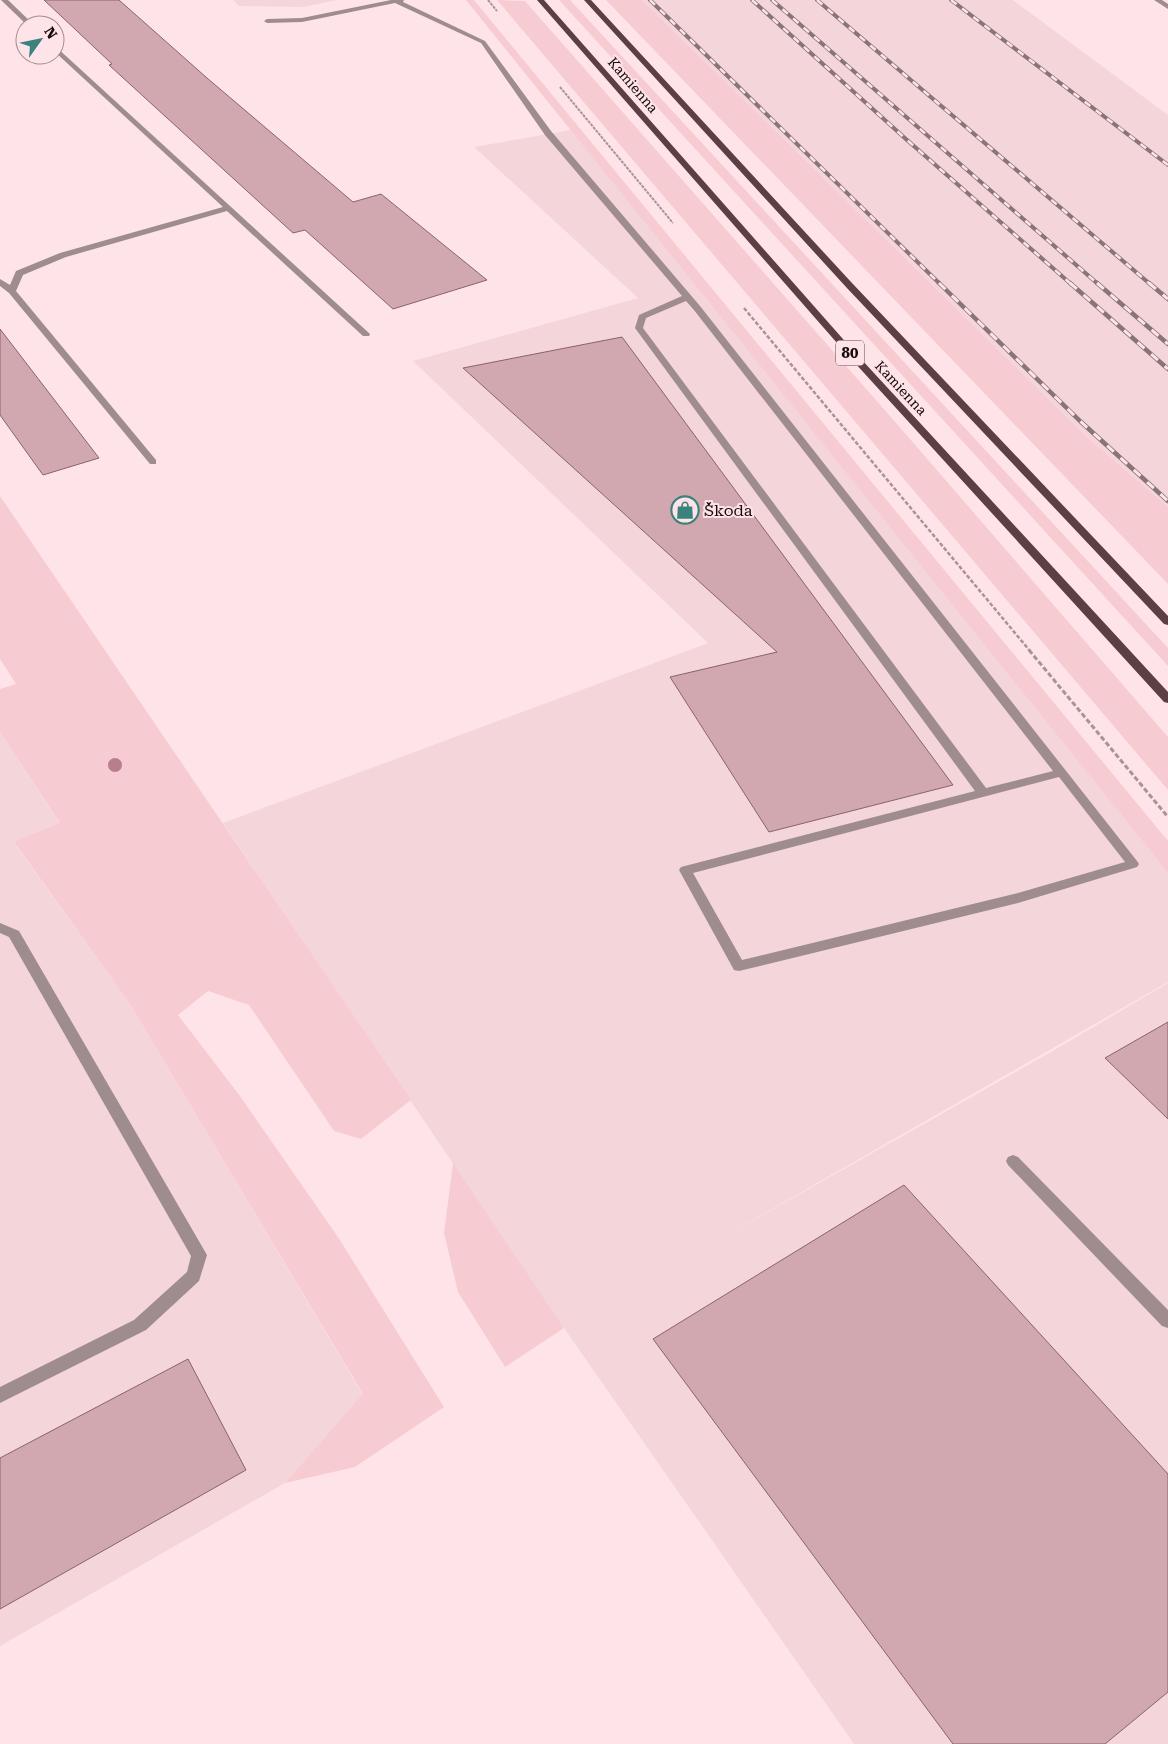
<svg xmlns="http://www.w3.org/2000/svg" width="1168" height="1744" font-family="'Roboto Serif',serif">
<rect width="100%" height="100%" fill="#fee4e8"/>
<g fill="#f4d5da">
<polygon points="233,0 337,0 304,7 239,6"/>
<polygon points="642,0 1013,0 1168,115 1168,507 1088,438"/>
<polygon points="571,130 1168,873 1168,982 704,1248 1051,1052 1168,983 1168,1744 854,1744 564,1328 223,823 708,643 413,361 638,298 474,147"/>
<polygon points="0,732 60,824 14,843 130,1004 363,1395 285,1483 0,1646"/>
</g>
<g fill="#f7cbd2">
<polygon points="466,0 474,0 1168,841 1168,873"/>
<polygon points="497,0 525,1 897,424 1168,737 1168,790"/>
<polygon points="559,0 570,0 1168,648 1168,666"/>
<polygon points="606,0 642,0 1088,438 1168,507 1168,584"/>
<polygon points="0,496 411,1100 361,1139 334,1131 249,1005 208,991 178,1015 240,1096 338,1237 444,1407 355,1467 285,1483 363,1394 130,1004 14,842 60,823 0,732 0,689 16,684 0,659"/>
<polygon points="453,1163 564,1328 505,1367 458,1292 444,1233"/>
</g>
<g fill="#d1a8af" stroke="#88646a">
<polygon points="44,0 119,0 207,78 353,202 381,194 487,280 393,309 305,230 293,233 109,65 112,64"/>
<polygon points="0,329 99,458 43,475 0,415"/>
<polygon points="622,337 953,785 769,832 670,677 777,652 463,368"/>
<polygon points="1168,1022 1168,1119 1105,1058"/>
<polygon points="904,1185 1168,1474 1168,1692 1105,1744 953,1744 653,1339"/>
<polygon points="188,1359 246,1470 0,1609 0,1458"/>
</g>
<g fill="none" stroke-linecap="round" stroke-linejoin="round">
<g stroke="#a89396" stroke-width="2" stroke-dasharray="3 1" stroke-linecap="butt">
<polyline points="488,0 497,11"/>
<polyline points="560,87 673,223"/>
</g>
<polyline stroke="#a89396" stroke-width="2.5" stroke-dasharray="4 2" stroke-linecap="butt" points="744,308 1030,651"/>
<polyline stroke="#a89396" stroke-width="3" stroke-dasharray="5 2.5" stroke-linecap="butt" points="1029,650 1168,817"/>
<g fill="#9e8c8f" fill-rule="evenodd">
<polygon points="1,0 8,0 34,25 27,25"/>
<polygon points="55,46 370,334 369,336 363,336 227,211 66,257 23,275 16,291 156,460 156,464 150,464 9,293 0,286 0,279 10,285 16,271 60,253 223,207 55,52"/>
<path d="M545 131H551L700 306 1137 861 1139 864 1137 867 1018 903 739 971 734 970 679 870 681 867 975 791 635 328 639 315 682 296 545 135ZM686 301 694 310 1053 771 986 788 643 328 646 318ZM1059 777 1125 862 1018 893 742 960 693 873Z"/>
<polygon points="0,923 19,931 207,1255 199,1281 146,1330 0,1403 0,1387 134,1320 187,1272 191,1256 9,937 0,933"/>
<polygon points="1013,1155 1018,1157 1168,1310 1168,1328 1162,1326 1008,1165 1006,1161 1008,1157"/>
</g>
<polygon fill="#9e8c8f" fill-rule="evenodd" points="391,0 404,0 403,2 485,41 551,131 551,135 545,135 481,43 395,3 302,22 267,23 264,21 267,19 302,18"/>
<polygon fill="#9e8c8f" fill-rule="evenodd" points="1154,0 1162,0 1168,4 1168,9"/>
<g fill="#5c3f45" fill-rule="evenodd">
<polygon points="537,0 544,0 850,347 1168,692 1168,703 1164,702 844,351"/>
<polygon points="584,0 591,0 852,283 1168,616 1168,625 1164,624 846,287"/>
</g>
<g stroke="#897578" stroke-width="4">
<g id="rail-far1">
<polyline points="650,0 940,284"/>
<polyline points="752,0 907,140 1071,284"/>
<polyline points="772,0 1098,284"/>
<polyline points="817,0 1150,284"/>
<polyline points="951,0 1168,165"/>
</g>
</g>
<g stroke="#897578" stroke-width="4.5">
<g id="rail">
<polyline points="939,283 1080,421 1168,501"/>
<polyline points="1070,283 1168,369"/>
<polyline points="1097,283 1168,344"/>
<polyline points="1149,283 1168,299"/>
</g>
</g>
<use href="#rail-far1" stroke="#fee4e8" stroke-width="2.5" stroke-dasharray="7" stroke-linecap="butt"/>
<use href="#rail" stroke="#fee4e8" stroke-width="3" stroke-dasharray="9" stroke-linecap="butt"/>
</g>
<circle fill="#b77f8d" cx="115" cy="765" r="7"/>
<defs>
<g id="shop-ring" transform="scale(1.4375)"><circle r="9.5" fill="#fee4e8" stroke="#3b827c" stroke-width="1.5"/><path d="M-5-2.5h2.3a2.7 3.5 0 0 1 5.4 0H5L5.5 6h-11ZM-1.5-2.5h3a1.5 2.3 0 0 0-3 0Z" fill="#3b827c"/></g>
</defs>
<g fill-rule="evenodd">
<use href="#shop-ring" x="685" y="510"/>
</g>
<g text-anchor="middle" stroke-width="4" stroke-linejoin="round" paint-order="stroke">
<g font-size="14" fill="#170a0c" stroke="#fee4e8">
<text transform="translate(633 85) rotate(49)" y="5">Kamienna</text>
<text transform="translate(901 388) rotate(47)" y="5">Kamienna</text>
</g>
<rect fill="#fee4e8" stroke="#5c4b4e" stroke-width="1" x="836" y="340.5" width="28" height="25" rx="4"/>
<g font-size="15" font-weight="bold" fill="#170a0c">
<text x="850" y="358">80</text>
</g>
<g font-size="16" fill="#170a0c" stroke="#fee4e8" text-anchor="start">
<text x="704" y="516">Škoda</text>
</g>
</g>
<g transform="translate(40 40) rotate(57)"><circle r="24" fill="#fee4e8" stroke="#a28d90"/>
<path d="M0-4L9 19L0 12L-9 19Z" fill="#3b827c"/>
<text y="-8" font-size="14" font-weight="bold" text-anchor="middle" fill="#170a0c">N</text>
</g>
</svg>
